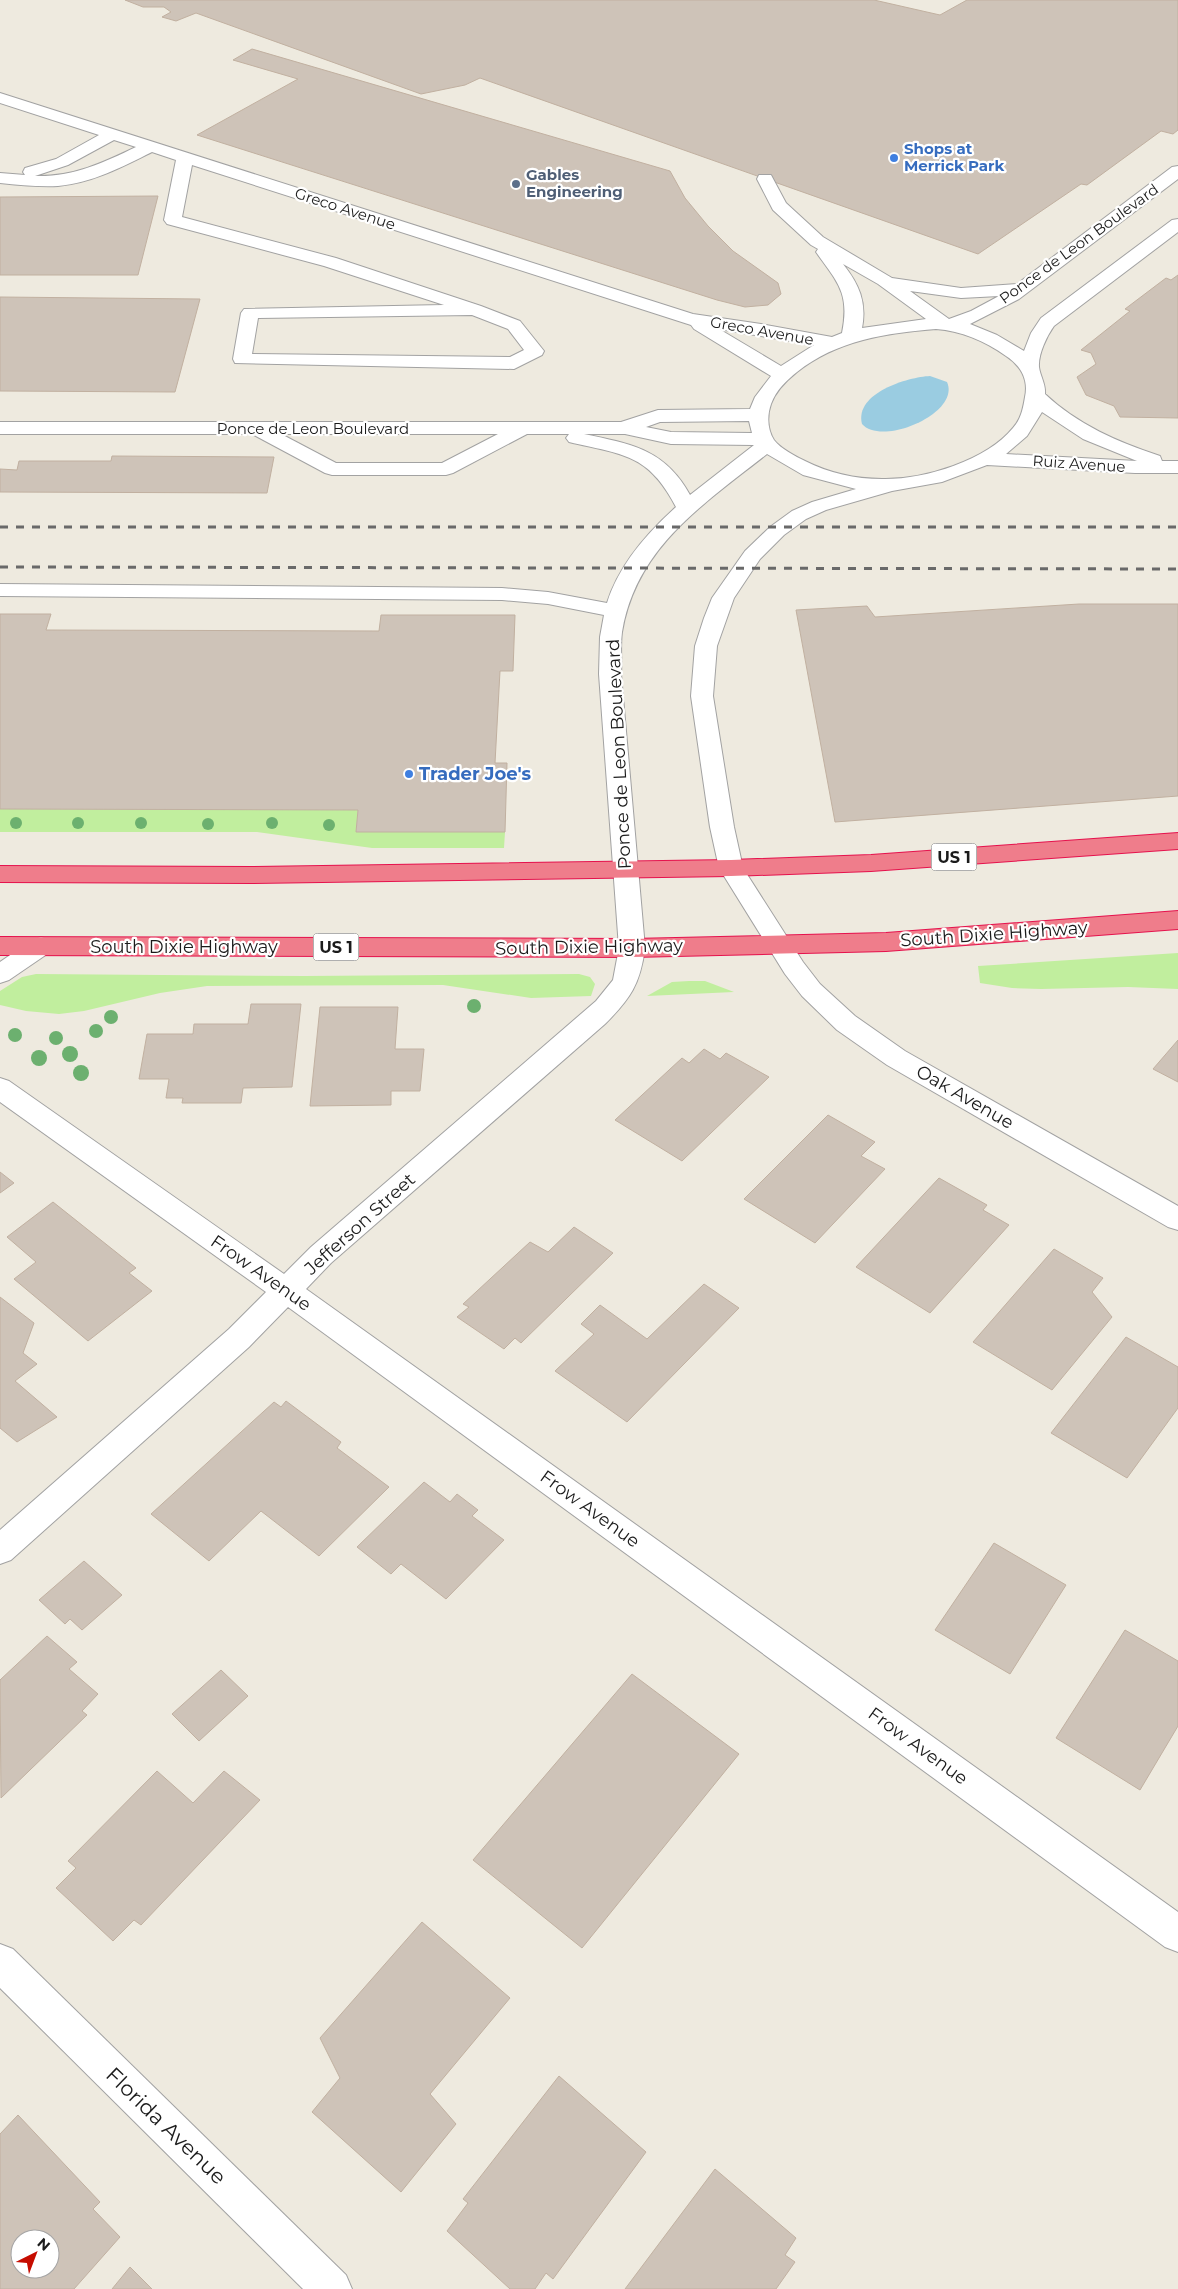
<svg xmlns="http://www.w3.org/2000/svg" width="1178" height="2289" font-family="Montserrat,sans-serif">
<rect width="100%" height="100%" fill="#eeeadf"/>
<g fill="#c1ee9e">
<polygon points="0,809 358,810 356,832 505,832 504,848 372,848 257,832 0,832"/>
<polygon points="1178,953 1178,989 1128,987 1041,989 1012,988 980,983 978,966"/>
<polygon points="36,974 304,976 579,974 590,977 595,984 591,996 531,998 443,985 207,986 160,993 84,1011 59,1014 26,1011 0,1005 0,991 22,977"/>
<polygon points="689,981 705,981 734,992 647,996 672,982"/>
</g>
<path fill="#9acce1" d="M930 376 947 382C961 413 882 447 862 424 854 393 908 377 930 376Z"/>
<g fill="#cec3b8" stroke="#c1b0a0" fill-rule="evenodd">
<polygon points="125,0 874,0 940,15 967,0 1178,0 1178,130 1173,134 1161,131 1087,185 1081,184 978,254 480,78 465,85 421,94 196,13 176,21 162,17 171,12 164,7 143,7"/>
<polygon points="252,49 670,171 685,198 708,226 733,251 778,283 781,294 768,305 745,307 717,300 197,135 298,79 233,60"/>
<polygon points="158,196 138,275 0,275 0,197"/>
<polygon points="1178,275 1178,418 1120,417 1114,406 1086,395 1077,377 1096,364 1091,353 1081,350 1130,311 1125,309 1166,278 1171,280"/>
<polygon points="0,297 200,299 175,392 0,391"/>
<polygon points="112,456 274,457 267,493 0,492 0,469 17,470 19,461 111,461"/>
<polygon points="1079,604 1178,604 1178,796 835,822 796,610 867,606 875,617"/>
<polygon points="0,614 51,614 46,630 379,631 381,615 515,615 513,671 500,671 495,763 507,763 505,832 356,832 358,810 0,809"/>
<polygon points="251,1004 301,1004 292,1087 243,1088 241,1103 182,1103 183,1098 166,1098 169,1079 139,1079 147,1034 193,1034 194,1024 248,1024"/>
<polygon points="320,1007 398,1007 395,1049 424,1049 420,1091 391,1091 391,1105 310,1106"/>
<polygon points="1178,1040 1178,1082 1153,1069"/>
<polygon points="704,1049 720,1059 726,1053 769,1077 682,1161 615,1120 682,1058 689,1063"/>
<polygon points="828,1115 875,1142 861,1156 885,1169 815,1243 744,1199"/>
<polygon points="0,1172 14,1183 0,1193"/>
<polygon points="939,1178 987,1205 983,1210 1009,1225 930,1313 856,1267"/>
<polygon points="53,1202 136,1268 129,1273 152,1291 88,1341 14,1279 36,1262 7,1237"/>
<polygon points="574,1227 613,1253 521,1343 515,1338 504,1349 457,1317 469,1307 463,1304 530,1242 548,1252"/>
<polygon points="1054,1249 1103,1278 1092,1292 1112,1317 1052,1390 973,1342"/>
<polygon points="704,1284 739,1308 627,1422 555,1371 594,1334 581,1324 600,1305 647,1339"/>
<polygon points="0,1297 34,1323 23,1353 37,1364 15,1381 57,1417 17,1442 0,1428"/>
<polygon points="1126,1337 1178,1367 1178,1408 1127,1478 1051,1433"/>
<polygon points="286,1401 341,1442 337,1448 389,1487 319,1556 261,1511 209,1561 151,1514 274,1402 281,1407"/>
<polygon points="424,1482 450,1502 457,1494 478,1510 472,1516 504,1540 446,1599 401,1564 391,1574 357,1547"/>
<polygon points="994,1543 1066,1585 1010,1674 935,1630"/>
<polygon points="84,1561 122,1595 82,1630 70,1619 65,1624 39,1600"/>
<polygon points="1125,1630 1178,1661 1178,1726 1140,1790 1056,1738"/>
<polygon points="47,1636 77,1662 69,1669 98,1694 82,1711 87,1715 1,1798 0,1680"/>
<polygon points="221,1670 248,1696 199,1741 172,1714"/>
<polygon points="632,1674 739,1754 582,1948 473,1860"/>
<polygon points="157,1771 193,1803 224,1771 260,1800 141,1925 134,1920 113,1941 56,1888 76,1868 68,1861"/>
<polygon points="422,1922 510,1998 430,2094 456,2124 401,2192 312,2112 340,2078 320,2038"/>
<polygon points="559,2076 646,2152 553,2279 546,2273 535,2289 510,2289 447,2231 468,2203 463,2199"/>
<path d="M18 2115 100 2202 93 2209 120 2237 74 2289H0V2134ZM20 2239H50V2269H20Z"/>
<polygon points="715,2169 796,2238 785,2255 795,2262 776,2289 625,2289"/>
<polygon points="130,2267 152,2289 112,2289"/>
</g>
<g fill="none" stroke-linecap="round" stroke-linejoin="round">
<g stroke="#a2a2a2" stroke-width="2">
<g id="minor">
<path d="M0 93 693 314 761 324 832 337 842 333C850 293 838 283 816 252L818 249 811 245 773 210 757 179 759 175H771L786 203 823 237 892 278 961 288 1017 284 1172 167 1178 166V179L1019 299 970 324 997 335 1024 351 1031 333 1041 318 1172 220 1178 219V232L1054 326C1047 336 1038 354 1039 367 1040 376 1046 384 1045 394 1078 425 1118 442 1160 456L1162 461H1178V473H1135L987 465 942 482 892 491 826 510 806 519 784 535 760 559 734 598 717 646 713 696 734 827 743 868 803 962 820 984 855 1016 905 1051 1178 1206V1230L1168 1227 887 1065 837 1030 802 996 785 974 719 868 710 827 691 696 695 646 704 618 712 598 745 551 770 527 792 511 812 502 856 489 803 475 767 454C704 504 636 547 622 632 620 646 622 660 621 674L645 948C640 984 631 998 605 1024L331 1263 306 1289 1178 1912V1952L1165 1947 288 1307 249 1347 11 1560 0 1564V1530L229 1329 266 1292 0 1102V1078L9 1081 284 1274 311 1247 596 1001 613 980 619 948 599 674 600 637 604 615 548 604 502 600 0 596V584L502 588 548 592 607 603C619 565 647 533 676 507 648 453 623 455 569 442L566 438 569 434H527L453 473 446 475H332L325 473 252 434H0V422H621L658 410 750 409 755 397 771 376 694 329 691 325 192 165 182 217 336 258 481 306 520 321 544 351 542 355 514 369 235 363 233 359 241 313 244 309 444 305 324 266 167 224 164 220 176 160 152 152C122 167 92 183 58 186 39 187 19 185 0 183V173L25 175 23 172 25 168 56 159 99 135 0 103ZM114 140 136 147C103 163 73 177 35 176L68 165ZM843 264 878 284 926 319 862 328C867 302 859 284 843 264ZM910 291 961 298 999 296 971 311 949 319ZM472 315 508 329 524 350 510 357 252 354 258 318ZM719 329 814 345 781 366ZM936 329C962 331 985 341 1006 356 1020 365 1029 379 1025 397 1023 409 1021 419 1013 428 986 461 923 480 882 479 855 479 829 473 805 461 795 456 781 449 774 440 767 429 767 415 771 404 776 390 787 380 797 372 837 340 887 333 936 329ZM1042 412 1083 439 1137 461 1006 454 1027 436ZM749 421 752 433 671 432 646 427 660 422ZM281 434H498L442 463H336ZM584 434H625L671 444 754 445 690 495C665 449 631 444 584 434Z"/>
<polygon points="41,937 50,940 54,946 50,952 9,980 0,983 0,962 32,940"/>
<polygon points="0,1944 13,1949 346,2275 352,2289 303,2289 0,1988"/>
</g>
</g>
<g stroke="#e5124d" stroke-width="2">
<g id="highway">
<polygon points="1178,833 1178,849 871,871 731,876 250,883 0,882 0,866 250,867 731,860 871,855"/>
<polygon points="1178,911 1178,929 886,951 632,957 0,955 0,937 632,939 886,933"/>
</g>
</g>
<use href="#minor" fill="#fff" fill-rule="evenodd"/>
<use href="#highway" fill="#ef7d8b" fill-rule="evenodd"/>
<g stroke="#696969" stroke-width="3" stroke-dasharray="8 8" stroke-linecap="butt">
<polyline points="0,527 1178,527"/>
<polyline points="0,567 1178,569"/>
</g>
</g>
<g fill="#6cb06f">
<circle cx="16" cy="823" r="6"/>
<circle cx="78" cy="823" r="6"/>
<circle cx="141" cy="823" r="6"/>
<circle cx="272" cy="823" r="6"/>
<circle cx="208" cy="824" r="6"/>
<circle cx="329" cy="825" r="6"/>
<circle cx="474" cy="1006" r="7"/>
<circle cx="111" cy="1017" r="7"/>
<circle cx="96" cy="1031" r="7"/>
<circle cx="15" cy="1035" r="7"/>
<circle cx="56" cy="1038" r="7"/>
<circle cx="70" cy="1054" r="8"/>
<circle cx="39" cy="1058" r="8"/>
<circle cx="81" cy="1073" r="8"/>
</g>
<g fill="#3f7fe0" stroke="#fff" stroke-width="2">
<circle cx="894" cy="158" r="5"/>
<circle cx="409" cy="774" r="5"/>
</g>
<circle fill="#5c6f8a" stroke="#fff" stroke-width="2" cx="516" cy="184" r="5"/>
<g text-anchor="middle" stroke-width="4.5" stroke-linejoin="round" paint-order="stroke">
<g font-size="15" font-weight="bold" fill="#366cbe" stroke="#fff" text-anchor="start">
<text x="904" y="154">Shops at<tspan x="904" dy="17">Merrick Park</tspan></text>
</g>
<g font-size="15" font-weight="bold" fill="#4e5e75" stroke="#fff" text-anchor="start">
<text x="526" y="180">Gables<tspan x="526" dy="17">Engineering</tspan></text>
</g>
<g font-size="15" fill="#1b1b1b" stroke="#fff">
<text transform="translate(345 209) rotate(18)" y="5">Greco Avenue</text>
<text transform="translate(1079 244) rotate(-36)" y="5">Ponce de Leon Boulevard</text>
<text transform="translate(762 331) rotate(10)" y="5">Greco Avenue</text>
<text x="313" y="434">Ponce de Leon Boulevard</text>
<text transform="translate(1079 464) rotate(4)" y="5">Ruiz Avenue</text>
</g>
<g fill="#fff" stroke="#5f5f5f" stroke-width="1">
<rect x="931.5" y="843.5" width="45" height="27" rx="4"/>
<rect x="313.5" y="933.5" width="45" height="27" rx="4"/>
</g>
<g font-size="16" font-weight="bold" fill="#1b1b1b">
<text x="954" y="863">US 1</text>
<text x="336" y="953">US 1</text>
</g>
<g font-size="18" fill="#1b1b1b" stroke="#fff">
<text transform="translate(619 754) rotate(-93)" y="6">Ponce de Leon Boulevard</text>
<text transform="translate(994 934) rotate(-4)" y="6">South Dixie Highway</text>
<text x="184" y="953">South Dixie Highway</text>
<text transform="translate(589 947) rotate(-1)" y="6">South Dixie Highway</text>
<text transform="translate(965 1097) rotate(30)" y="6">Oak Avenue</text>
<text transform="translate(360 1224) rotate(-42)" y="6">Jefferson Street</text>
<text transform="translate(261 1273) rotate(35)" y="6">Frow Avenue</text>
<text transform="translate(590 1509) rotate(36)" y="6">Frow Avenue</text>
<text transform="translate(918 1746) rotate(36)" y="6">Frow Avenue</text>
</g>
<g font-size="18" font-weight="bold" fill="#366cbe" stroke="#fff" text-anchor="start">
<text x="419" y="780">Trader Joe's</text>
</g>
<g font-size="21" fill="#1b1b1b" stroke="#fff">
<text transform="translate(166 2126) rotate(44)" y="7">Florida Avenue</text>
</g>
</g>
<g transform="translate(35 2254) rotate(42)"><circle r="24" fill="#ffffff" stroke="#a4a4a4"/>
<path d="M0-4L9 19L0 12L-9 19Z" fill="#c60c00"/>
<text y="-8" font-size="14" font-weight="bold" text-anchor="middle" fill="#1b1b1b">N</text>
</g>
</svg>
